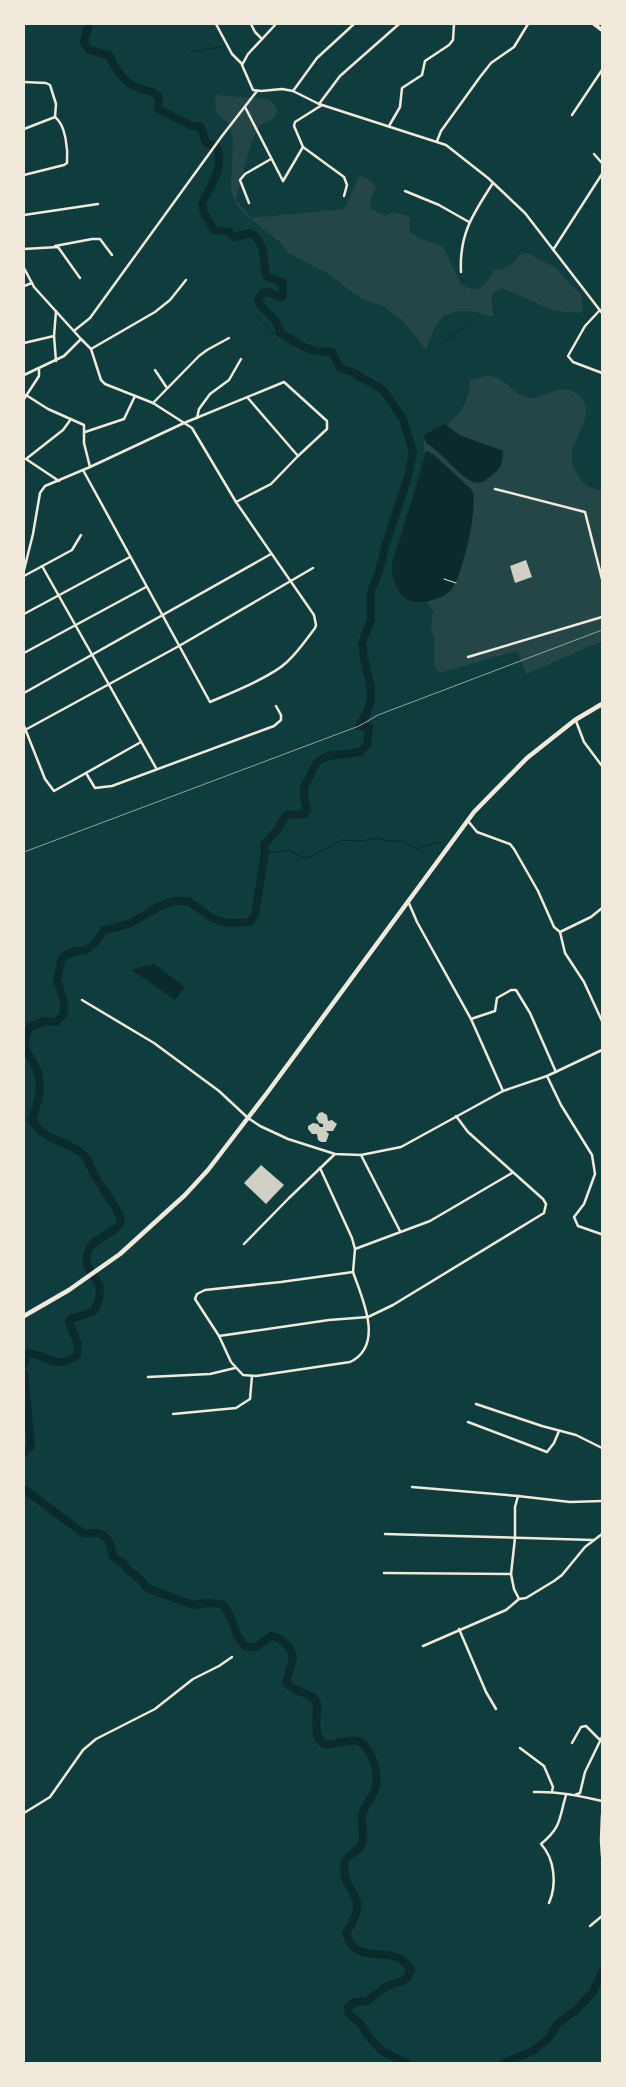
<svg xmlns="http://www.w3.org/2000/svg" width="626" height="2087" font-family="Merriweather,serif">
<rect width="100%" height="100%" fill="#0f3d3e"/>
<g fill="#244646">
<path d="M215 95 268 99 277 107C277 124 266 118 258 129 251 138 240 186 236 200L251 218 344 209 360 175 374 183 376 187 371 197 370 209 385 216 394 212 410 217V232L421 239 443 247 461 284C478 296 487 284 494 270 507 269 512 265 519 255L527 253 556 268 566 280 581 294 583 309 580 313 555 311 502 288 493 293 491 301 494 316C488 317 482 313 475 312 440 308 437 321 426 350L403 321 383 306 360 298 327 273 290 254 280 242 247 216 236 204 231 189 233 139 228 123 216 112Z"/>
<path d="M486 376C506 375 510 395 529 398 545 400 559 381 577 394 599 409 574 436 572 453 571 462 574 468 578 475 583 485 592 489 602 491V641L526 674 517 651 439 673 435 666 434 654 435 642 431 630 433 611 426 601C432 600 440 599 445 595 465 578 474 519 474 494L434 455 426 451 424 452V439L467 479 483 482C495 471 505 471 501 450 482 444 461 440 446 425 461 415 470 398 470 380Z"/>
</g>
<g fill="#0a2a2b">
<path d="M445 424 459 435 503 451C503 465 499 471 488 478 482 482 480 484 473 482 455 473 444 453 426 443L424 435Z"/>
<path d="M426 451 434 455 472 490C479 504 462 579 451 590 441 600 417 607 405 598 396 592 391 574 392 563L411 503Z"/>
<polygon points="154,964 185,987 175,1000 132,970 133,969"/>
</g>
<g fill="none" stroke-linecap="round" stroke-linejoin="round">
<g stroke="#0a2a2b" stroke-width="1">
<polyline points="190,52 224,46"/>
<polyline points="312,129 314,132"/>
<polyline points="584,205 592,209"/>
<polyline points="258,317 273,333 277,334"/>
<polyline points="444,342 469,323"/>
<polyline points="265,851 274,852 289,850 304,858 312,856 342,840 360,841 376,838 388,841 401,841 417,849 434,843 440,843"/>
<polyline points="24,1021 30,1027"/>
</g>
<g stroke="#0a2a2b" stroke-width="8">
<path d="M24 1364 26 1355 30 1353C52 1358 56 1370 77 1355L78 1344 69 1322 71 1319 94 1311C112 1276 83 1278 87 1255 91 1235 118 1235 121 1220 115 1201 100 1188 92 1170 89 1166 89 1159 85 1156 67 1139 45 1143 32 1120 36 1107 42 1091 39 1077 34 1054 16 1052 30 1027L45 1021 56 1022 64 1014V1003L57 979 62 957 75 951H85L96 942 104 930 129 924 160 906 174 901H188L214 919 228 923 250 922 255 915 265 851 264 845 278 829 282 821 287 815 304 814 307 810 304 798V787L317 762 328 756 361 752 367 745 369 727 359 726 367 713 371 699V688L364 658 362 643 371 619V592L379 571 386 544 408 477 413 452 403 419 383 390 352 372 340 368 332 352 316 351 304 347 280 333 276 321 260 305 258 301 262 293 268 292 281 297 283 295V283L266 276C264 263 265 240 251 233L234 237 229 232 214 230 204 213 202 203C211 185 225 168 217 147L206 143 201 127 190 125 160 110 158 108 159 97C152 90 147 91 138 88 123 82 115 69 109 55L89 50 84 42 89 24"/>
<polyline points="24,1373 31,1446 24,1453"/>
<path d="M24 1489 83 1533C88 1534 90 1533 95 1533 109 1533 111 1547 113 1557L123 1563 128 1570 140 1579 147 1588 193 1605 207 1603 222 1604C234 1616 233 1636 246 1647H256L271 1636C282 1638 290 1646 293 1657L286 1683C296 1694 311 1691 317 1703 317 1713 315 1724 317 1734 323 1759 353 1729 365 1746 376 1761 381 1779 372 1796 368 1803 363 1808 362 1816 361 1826 366 1838 360 1847 356 1854 344 1854 344 1866 343 1896 373 1893 346 1933 356 1970 393 1940 411 1970L407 1978 400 1982 387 1986 367 2001 355 2002 348 2007 349 2014 360 2023 368 2036 382 2051 407 2063"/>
<polyline points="503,2063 533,2051 549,2038 557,2024 576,2010 593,1992 602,1971"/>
</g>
</g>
<g fill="#cfcfc3">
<polygon points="526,560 532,577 515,583 510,566"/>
<polygon points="322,1112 327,1115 328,1121 332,1120 337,1124 333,1131 326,1131 329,1134 326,1142 321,1142 318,1140 317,1134 312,1134 308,1129 308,1126 313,1123 318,1124 320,1127 323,1127 323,1124 319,1123 316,1118 319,1113"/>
<polygon points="261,1165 284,1185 266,1204 244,1183"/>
</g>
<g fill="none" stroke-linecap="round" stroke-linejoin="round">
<polyline stroke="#f1e9da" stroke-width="1" points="444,579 456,583"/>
<g stroke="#f1e9da" stroke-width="2.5">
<polyline points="216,24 232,54 242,64"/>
<polyline points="251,24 255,32 262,39"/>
<polyline points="276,24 248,54 242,65 253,90 261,91 282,89 293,91 319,104 446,145 488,178 525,213 602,313"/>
<polyline points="24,82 46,83 50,85 56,104 55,117"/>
<polyline points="293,91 317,58 354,24"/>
<polyline points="319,104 340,76 399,24"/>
<polyline points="322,105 295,122 294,126 303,147 344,177 347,185 344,196"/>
<polyline points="245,107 283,181"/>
<polyline points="572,115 602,70"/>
<polyline points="389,126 400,107 402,88 422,75 425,61 449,45 453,40 454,24"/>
<polyline points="24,129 55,117"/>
<polyline points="437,141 441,131 480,77 491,63 514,47 528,24"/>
<polyline points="594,154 602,163"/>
<path d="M24 175 64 165 67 163C68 150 66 125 55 117"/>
<polyline points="283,181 303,147"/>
<polyline points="405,191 439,205 469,222"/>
<polyline points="249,203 240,180 245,174 271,159"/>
<polyline points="24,215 98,204"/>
<polyline points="55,246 92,239 100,239 112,255"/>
<polyline points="24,249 58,247 80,278"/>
<polyline points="553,250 602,174"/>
<polyline points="24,268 34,287 81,339 64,356 24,375"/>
<path d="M461 272C459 234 473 214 493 183"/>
<polyline points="24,286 32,283"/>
<polyline points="600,310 585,326 568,356 573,362 602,373"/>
<polyline points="75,330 90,318 222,136 257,91"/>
<path d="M81 339 91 349 101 380 105 384 153 403 192 428 236 502 314 615 316 625 315 628C306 640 298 652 287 662 271 677 231 693 210 702L83 470"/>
<polyline points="24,343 54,336"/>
<polyline points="91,349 155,312 170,300 186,280"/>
<polyline points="56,361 54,336 56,311"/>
<polyline points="155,370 167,388"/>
<polyline points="26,395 48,409 84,425 84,443 90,467"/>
<polyline points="247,397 298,456"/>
<polyline points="24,399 39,376 39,368"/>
<polyline points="153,403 199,356 207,350 229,338"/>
<polyline points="197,418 199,409 210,394 229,380 241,359"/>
<polyline points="85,432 124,419 135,396"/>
<polyline points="59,481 26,459 63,430 71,419"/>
<polyline points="495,489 585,512 602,579"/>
<polyline points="42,566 156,768"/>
<polyline points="24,570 33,534 40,493 45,486 90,467 184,423 284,382 327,421 327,429 298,456 271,484 236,502"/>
<polyline points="24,576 72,550 81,535"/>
<polyline points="24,614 130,557"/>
<polyline points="24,653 146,587"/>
<polyline points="468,657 602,617"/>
<polyline points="24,693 271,554"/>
<polyline points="576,721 584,742 602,766"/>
<polyline points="24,726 45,779 54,791 141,742"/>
<polyline points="25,730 179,646 313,568"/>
<polyline points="86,773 95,788 112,786 274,726 281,720 281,715 276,706"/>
<polyline points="468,821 477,832 510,844 514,849 538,891 554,927 560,932 565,953 584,982 602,1021"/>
<polyline points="408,901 417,922 471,1019 503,1091"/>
<polyline points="560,932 591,917 602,908"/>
<polyline points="82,1000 154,1043 219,1091 248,1118 260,1126 288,1139 335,1154 361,1155 401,1147 503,1091 547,1076 602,1050"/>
<polyline points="471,1019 495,1011 497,998 511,990 516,990 530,1013 556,1072"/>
<polyline points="547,1076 561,1105 592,1155 595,1174 584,1204 574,1217 578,1226 601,1234"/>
<polyline points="361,1155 400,1231"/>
<polyline points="320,1168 352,1238 355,1249"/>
<polyline points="244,1244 289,1198 335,1154"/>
<path d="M353 1272C362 1298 385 1345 350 1362L256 1376 243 1375 231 1362 219 1336 195 1299 197 1294 205 1290 281 1282Z"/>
<polyline points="353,1272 355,1249 430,1221 512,1173"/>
<polyline points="219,1336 329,1320 368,1317 393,1305 544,1213 546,1204 543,1199 468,1132 456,1116"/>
<polyline points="148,1377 210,1374 235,1368"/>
<polyline points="476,1404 542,1426 576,1435 602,1448"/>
<polyline points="173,1414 236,1408 250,1399 252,1376"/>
<polyline points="468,1422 547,1452 554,1443 559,1431"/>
<polyline points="412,1487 518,1496"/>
<polyline points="385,1534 593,1540"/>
<polyline points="384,1573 511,1574"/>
<polyline points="519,1599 514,1589 511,1574 515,1538 515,1507 518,1496 570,1502 602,1501"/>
<polyline points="459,1629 486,1692 496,1709"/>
<polyline points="423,1646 506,1610 519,1599 526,1598 554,1581 562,1575 585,1547 602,1534"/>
<polyline points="572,1743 581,1727 586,1726 600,1740"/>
<polyline points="520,1748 544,1766 553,1787 552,1791"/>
<path d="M534 1792C557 1791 580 1796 602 1801"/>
<polyline points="575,1795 580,1793 585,1772 602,1737"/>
<polyline points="24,1813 50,1797 83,1750 96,1739 155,1709 193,1679 219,1666 232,1657"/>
<polyline points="602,1815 601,1840 602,1856"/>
<path d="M549 1903C557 1885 555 1859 541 1844 562 1827 559 1818 566 1795"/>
<polyline points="590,1926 602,1916"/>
</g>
<polyline stroke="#f1e9da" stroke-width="4" points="594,24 602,30"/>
<polyline stroke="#f1e9da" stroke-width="4.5" points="24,1316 69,1290 120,1254 185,1195 208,1170 267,1093 474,812 527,758 575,720 602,704"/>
<polyline stroke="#97a49c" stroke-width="1" points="24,852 359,726 378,715 602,630"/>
</g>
<rect width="626" height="2087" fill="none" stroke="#f1e9da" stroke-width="50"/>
</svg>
